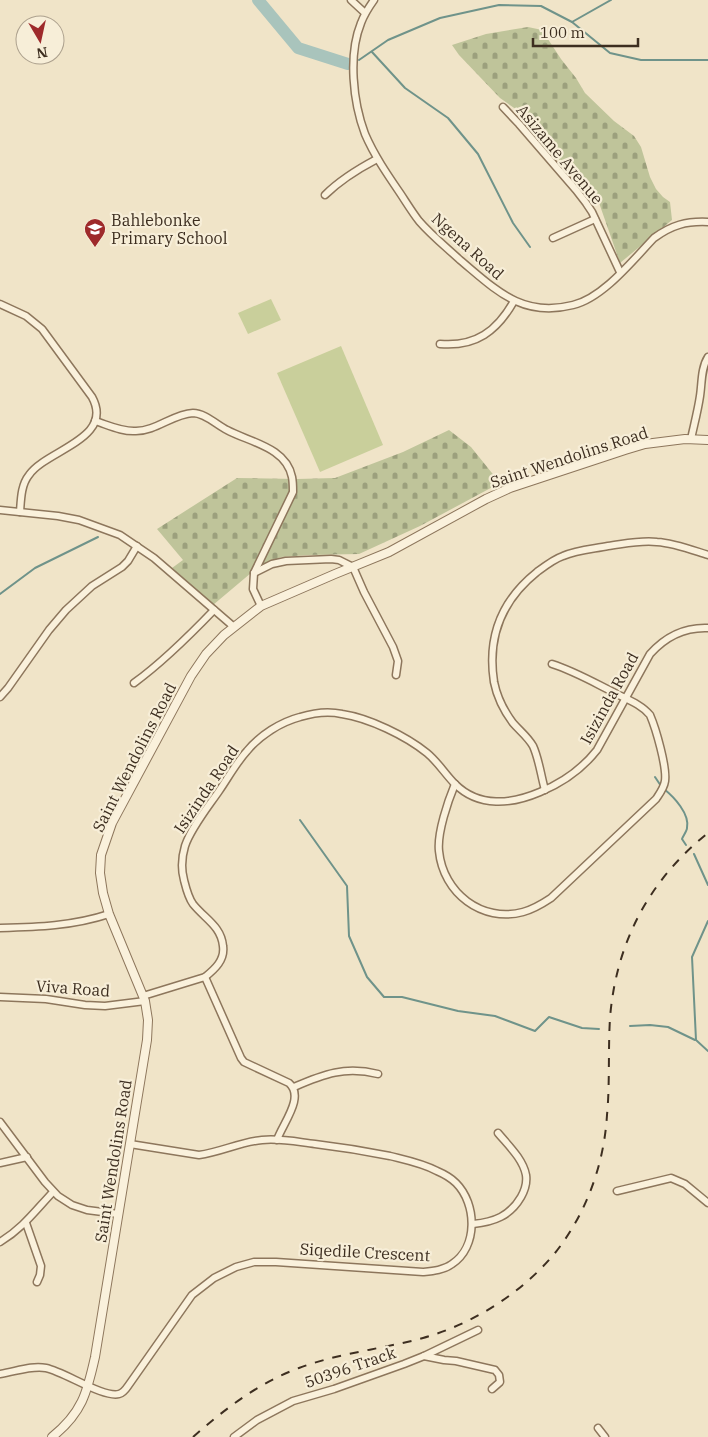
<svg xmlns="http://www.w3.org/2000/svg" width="708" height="1437" font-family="'IBM Plex Serif',serif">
<defs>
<pattern id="cemetery-stones" width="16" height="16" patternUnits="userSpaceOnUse" patternTransform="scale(1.25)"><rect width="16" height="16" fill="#bfc49a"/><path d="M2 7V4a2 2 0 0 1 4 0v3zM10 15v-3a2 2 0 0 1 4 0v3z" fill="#9ca07d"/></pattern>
</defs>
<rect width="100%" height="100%" fill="#f0e4c8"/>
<g fill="url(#cemetery-stones)">
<polygon points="528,27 542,30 561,59 576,78 585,93 614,121 634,136 641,147 650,177 656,189 663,197 670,202 672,220 620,263 597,197 560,161 517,110 500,98 459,55 452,45 486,34"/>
<polygon points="449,430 471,447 500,483 420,526 359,554 308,555 281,557 260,566 251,573 213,605 172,568 183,560 157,529 237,478 297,479 335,478 403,452"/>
</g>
<g fill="#c9cf9b">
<polygon points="271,299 281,320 248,334 238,313"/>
<polygon points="341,346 383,445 320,472 277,373"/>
</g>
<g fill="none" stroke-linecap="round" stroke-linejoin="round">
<g stroke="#6f938a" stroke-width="2">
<polyline points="572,22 611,0"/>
<polyline points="372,52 405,88 448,118 478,154 513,223 530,247"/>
<polyline points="359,60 388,40 440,18 499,5 541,6 572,22 610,53 641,60 708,60"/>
<polyline points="0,594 35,568 98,537"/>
<polyline points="655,777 661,786"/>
<path d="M664 789C674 797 690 814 687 828 687 831 683 836 682 839L686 845"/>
<polyline points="300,820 347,886 349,936 367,977 384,997 402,997 458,1011 495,1016 535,1031 549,1017 582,1028 599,1029"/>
<polyline points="694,854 708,885"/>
<polyline points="708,921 692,957 696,1040 708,1051"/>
<polyline points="630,1026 650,1025 668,1027 695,1040"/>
</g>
<polyline stroke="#a9c4bc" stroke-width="12" points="258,0 298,48 348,64"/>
<g stroke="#8d765c" stroke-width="9">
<g id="minor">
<polyline points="351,0 365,13"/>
<path d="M374 0C369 7 364 15 361 23 348 55 353 102 365 134 374 155 387 174 400 193 406 202 412 212 419 221 431 235 446 247 460 260 496 290 522 318 573 305 603 298 633 260 654 238 672 225 686 221 708 222"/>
<polyline points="503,107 519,124 576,190 586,203 592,212 620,272"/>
<path d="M325 195C341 179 358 169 377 159"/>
<polyline points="553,238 595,219"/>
<path d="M0 304 26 316 42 329 92 397C115 439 46 450 29 475 21 485 21 499 20 512"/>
<path d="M440 344C476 347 497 331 514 301"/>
<path d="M95 421C108 425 122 432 136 431 156 431 173 414 193 413 205 413 217 425 227 430 249 442 286 447 292 477 293 482 293 487 293 492L254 573 253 589 261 606"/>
<path d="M691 439C694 425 698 410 700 396 702 383 701 368 708 357"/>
<polyline points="0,510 58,516 79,520 120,535 154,558 234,627"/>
<polyline points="254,573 272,564 286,561 331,559 339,560 353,567 364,592 393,647 398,661 396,675"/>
<path d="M134 683C163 662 189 636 214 610"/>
<polyline points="0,697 8,688 49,630 66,610 92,586 122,567 128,561 137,546"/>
<path d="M455 784C448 801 437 833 439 851 443 893 482 923 523 912 534 909 542 904 551 898L656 799C660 793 664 788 665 781 667 767 656 729 650 715 641 704 626 699 613 692 593 682 574 671 552 664"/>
<path d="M545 790C541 776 539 759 533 746 528 737 520 731 513 723 504 711 497 697 494 682 487 637 502 600 537 572 545 566 554 559 563 556 577 550 593 549 608 546 624 544 640 540 657 542 674 543 692 550 708 555"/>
<path d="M0 928C37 927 73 926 109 914"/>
<path d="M205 977 241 1058 244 1062 289 1083C305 1097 283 1123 277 1140"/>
<path d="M143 996 205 977C215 969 225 960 223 946 221 926 205 919 193 904 188 897 186 888 184 880 181 869 182 856 185 846 191 828 208 807 219 791 228 778 236 763 247 751 260 735 281 722 300 717 313 713 329 711 342 714 369 718 406 736 427 753 438 762 445 774 455 784 479 808 512 804 540 792 562 783 582 769 597 750L650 654C666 636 684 627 708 628"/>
<polyline points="0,997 46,999 85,1005 105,1006 145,1001"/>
<path d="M294 1087C324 1074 345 1066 378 1074"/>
<polyline points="0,1122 45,1182 58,1196 72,1205 87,1210 118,1214"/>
<polyline points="0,1163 27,1157"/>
<polyline points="617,1191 671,1178 685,1184 708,1203"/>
<polyline points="26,1223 41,1266 40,1275 37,1282"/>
<path d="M473 1224C494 1222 510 1216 521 1197 525 1190 527 1182 526 1175 523 1159 508 1145 498 1133"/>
<path d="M0 1242C23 1228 35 1211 53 1192"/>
<polyline points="424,1356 444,1360 456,1361 495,1370 499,1375 500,1382 492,1389"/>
<path d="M0 1374C15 1372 31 1365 46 1368 65 1372 103 1398 119 1394 123 1393 126 1389 128 1386L192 1295 214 1278 236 1267 254 1262H276L423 1272C433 1271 444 1270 452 1264 478 1247 477 1204 456 1183 451 1178 444 1174 437 1171 422 1163 406 1160 390 1156 365 1151 340 1147 315 1144 298 1142 280 1138 262 1140 240 1142 221 1152 199 1155L130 1144"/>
<polyline points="598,1428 605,1437"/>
<polyline points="234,1437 257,1420 293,1401 334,1389 404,1364 424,1356 478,1330"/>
</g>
</g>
<g stroke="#8d765c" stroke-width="10">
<path id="tertiary" d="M52 1437C82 1413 87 1393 95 1357L147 1040 148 1020 145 1001 109 914 103 893 100 873 101 855 112 823 191 676 206 654 224 635 261 606 335 574 389 552 486 499 510 488 625 450 645 444 685 439 708 440"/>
</g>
<use href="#minor" stroke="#faf1dc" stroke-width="6"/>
<use href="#tertiary" stroke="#faf1dc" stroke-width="8"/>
<path stroke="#3d2e20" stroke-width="2" stroke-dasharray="9 9" stroke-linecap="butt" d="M193 1437C225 1409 258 1383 299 1368 339 1353 382 1349 423 1338 473 1324 522 1293 555 1253 586 1214 604 1165 607 1115 610 1083 608 1051 610 1018 616 943 649 880 708 833"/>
</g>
<defs>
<g id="school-pin" transform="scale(1.125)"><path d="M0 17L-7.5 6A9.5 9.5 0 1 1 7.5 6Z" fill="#9e2a2b" stroke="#f7eed8"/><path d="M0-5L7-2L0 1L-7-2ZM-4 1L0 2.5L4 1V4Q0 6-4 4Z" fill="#fff"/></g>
</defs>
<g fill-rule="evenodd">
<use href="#school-pin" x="95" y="229"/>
</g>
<g text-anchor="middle" stroke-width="4.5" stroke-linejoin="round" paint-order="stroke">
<g font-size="16" fill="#3d2e20" stroke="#f7eed8">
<text transform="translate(560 154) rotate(50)" y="6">Asizame Avenue</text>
<text transform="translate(468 246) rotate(42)" y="6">Ngena Road</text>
<text transform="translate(569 457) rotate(-18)" y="6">Saint Wendolins Road</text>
<text transform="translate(609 698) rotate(-61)" y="6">Isizinda Road</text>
<text transform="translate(134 757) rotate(-63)" y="6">Saint Wendolins Road</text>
<text transform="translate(206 789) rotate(-56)" y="6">Isizinda Road</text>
<text transform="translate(73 988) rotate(4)" y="6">Viva Road</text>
<text transform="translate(113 1161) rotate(-81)" y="6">Saint Wendolins Road</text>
<text transform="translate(365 1252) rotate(3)" y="6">Siqedile Crescent</text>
<text transform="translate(350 1367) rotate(-19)" y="6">50396 Track</text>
</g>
<g font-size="16" fill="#3d2e20" stroke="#f7eed8" text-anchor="start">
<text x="111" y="226">Bahlebonke<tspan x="111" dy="18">Primary School</tspan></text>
</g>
</g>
<g transform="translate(40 40) rotate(171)"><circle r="24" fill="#f7eed8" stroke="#ada18e"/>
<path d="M0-4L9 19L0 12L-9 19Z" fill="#9e2a2b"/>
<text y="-8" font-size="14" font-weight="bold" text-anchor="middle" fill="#3d2e20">N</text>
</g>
<path d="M533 38v8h105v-8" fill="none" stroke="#3d2e20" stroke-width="2.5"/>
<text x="540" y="38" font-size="15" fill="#3d2e20" stroke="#f7eed8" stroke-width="4" paint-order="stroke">100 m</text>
</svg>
